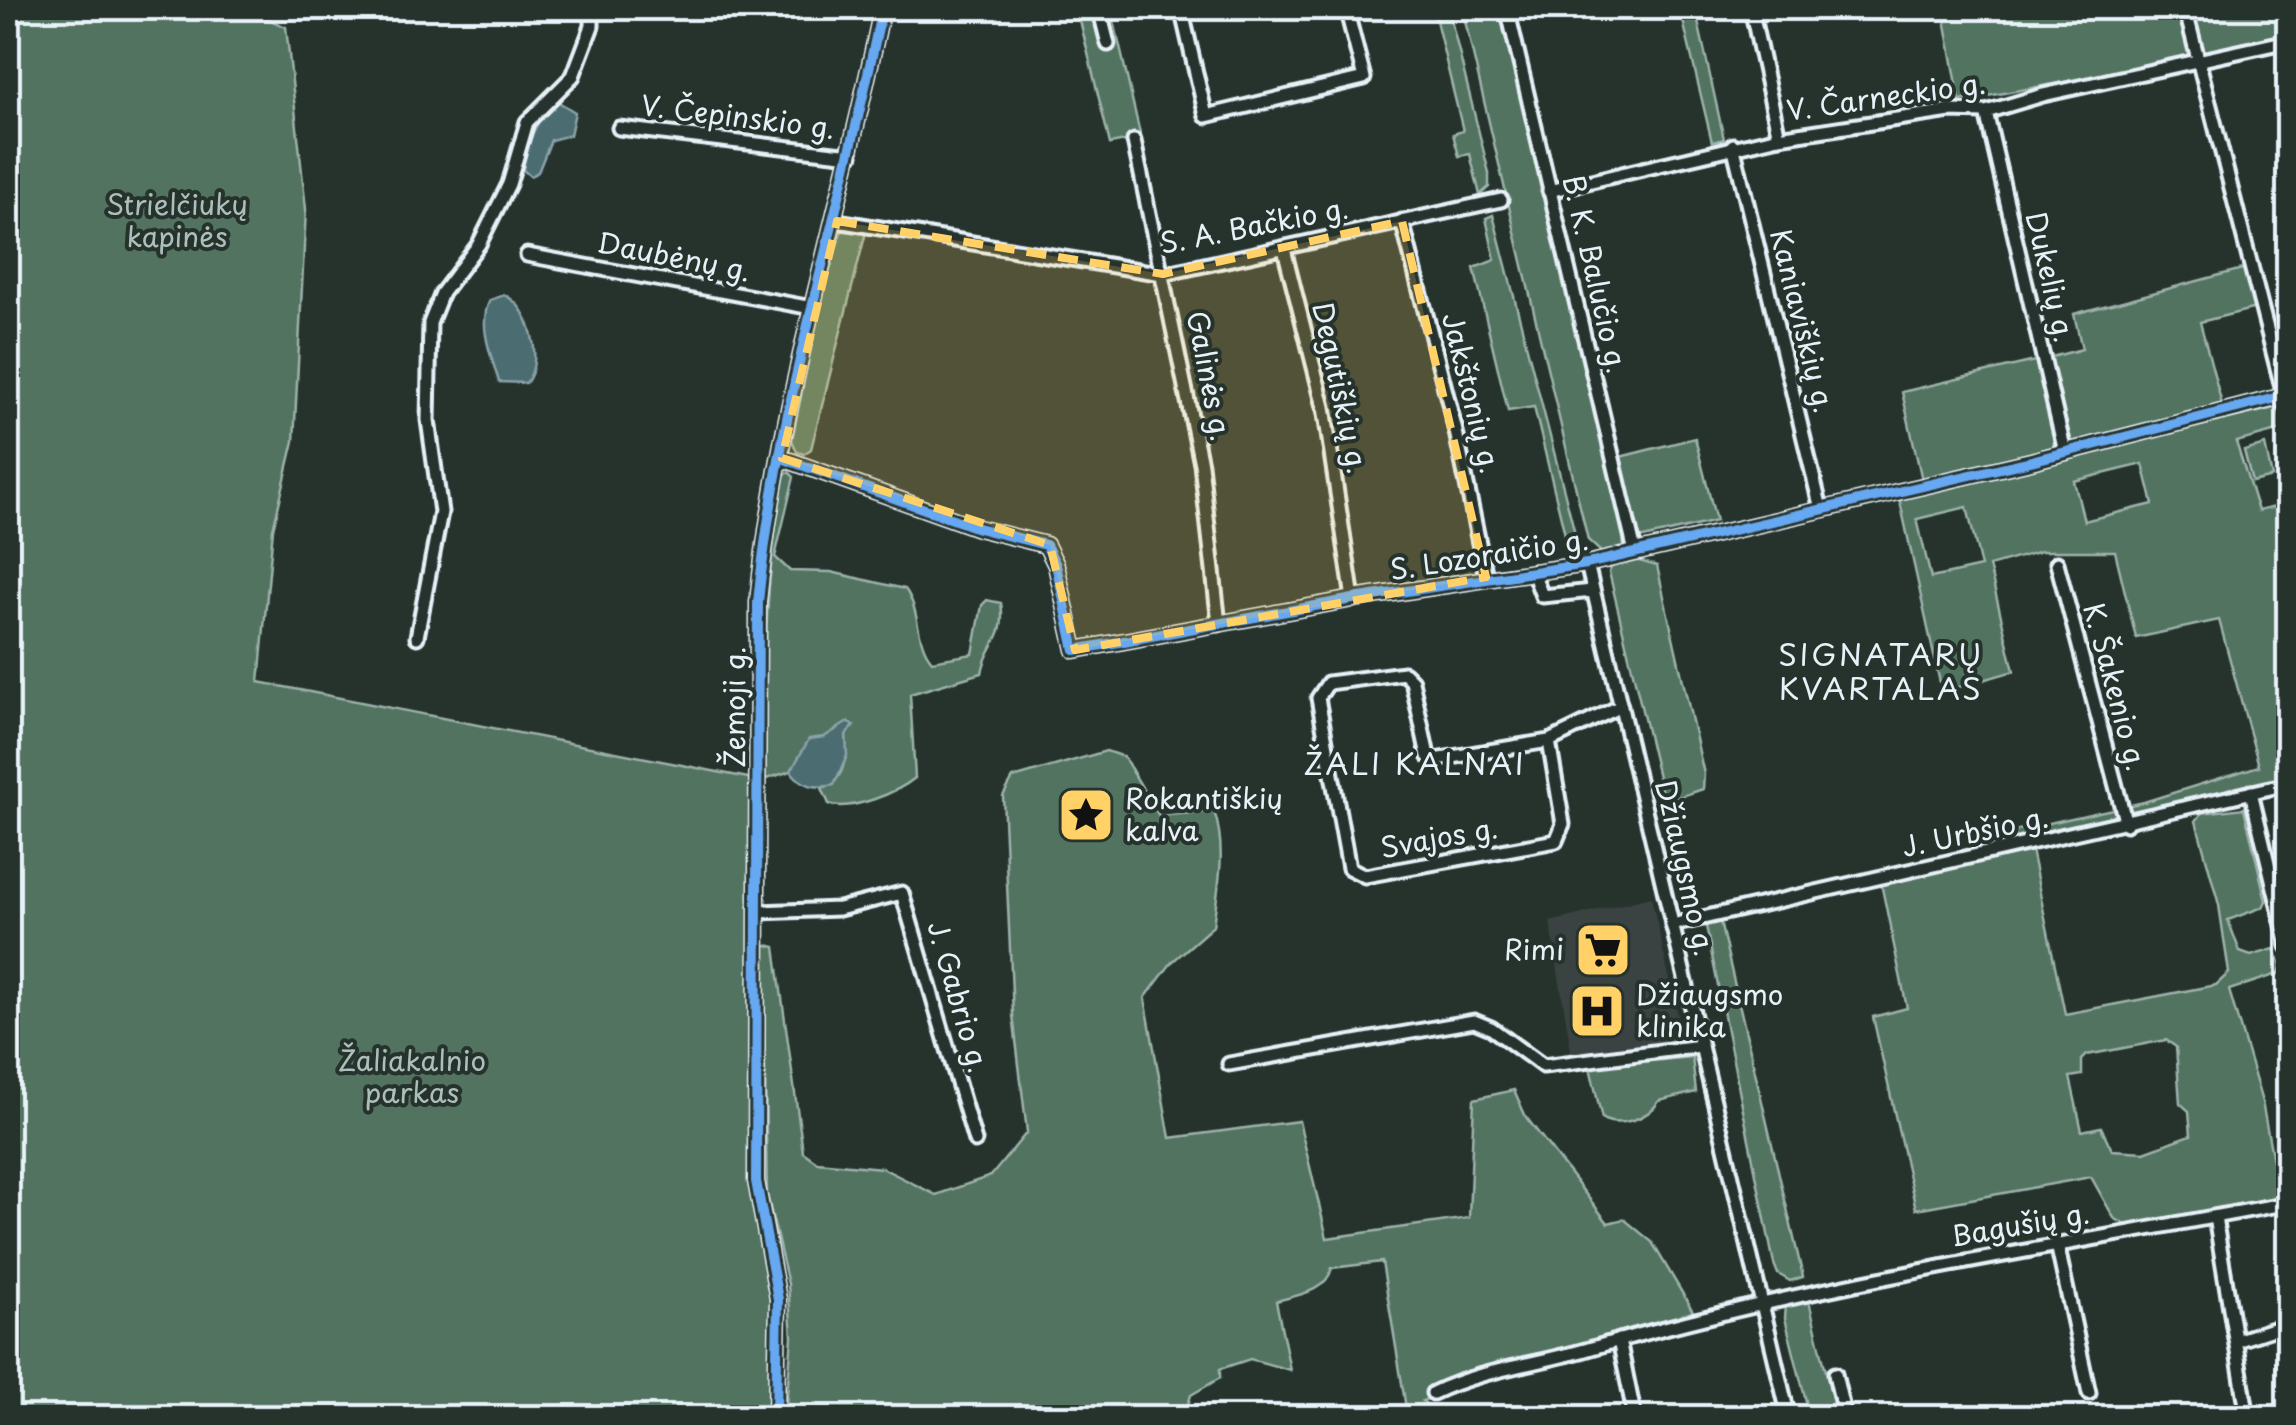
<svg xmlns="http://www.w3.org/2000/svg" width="2296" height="1425" font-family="'Playpen Sans',sans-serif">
<rect width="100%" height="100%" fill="#26332d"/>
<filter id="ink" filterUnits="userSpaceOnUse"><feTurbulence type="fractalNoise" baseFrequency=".01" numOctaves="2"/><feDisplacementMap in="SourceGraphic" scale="20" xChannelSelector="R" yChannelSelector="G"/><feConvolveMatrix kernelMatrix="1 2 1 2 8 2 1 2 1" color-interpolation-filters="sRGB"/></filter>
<g filter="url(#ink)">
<polygon fill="#3a4242" points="1651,897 1684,1043 1572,1056 1550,922"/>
<g fill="#51735e" stroke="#9cb2ab" stroke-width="2.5" fill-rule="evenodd">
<polygon points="8,8 257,8 257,14 286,27 306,209 294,441 273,529 259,682 748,778 753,783 751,1195 774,1318 769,1417 8,1418"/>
<polygon points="1077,8 1111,8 1141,138 1110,144"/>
<polygon points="1433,8 1448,8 1489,173 1489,187 1480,195 1470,154 1459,156 1453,134 1463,131"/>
<polygon points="1462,8 1500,8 1625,530 1623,548 1602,553 1588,540"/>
<polygon points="1680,8 1695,8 1724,139 1712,142"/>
<polygon points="1943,8 2179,8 2191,54 2184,60 1960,101"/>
<polygon points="2191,8 2288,8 2288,49 2205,66"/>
<polygon points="1493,215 1578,545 1570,555 1534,407 1508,411 1474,268 1495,260 1486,218"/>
<polygon points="848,229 866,232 811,449 804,454 797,452 792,440 819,308 841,232"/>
<polygon points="2246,268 2256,308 2200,322 2223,408 2072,442 2048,358 2082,349 2074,314"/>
<polygon points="2039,360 2057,436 2051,451 1922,480 1902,392"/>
<path d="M2288 405V428L2236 442 2258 511 2288 504V777L2011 839 2018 830 2144 802 2259 766 2219 620 2136 638 2115 551H2041L1989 566 2014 671 1942 692 1899 497ZM2143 464 2153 504 2084 521 2074 481ZM1967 507 1981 567 1931 578 1917 519Z"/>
<polygon points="1695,438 1716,521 1639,539 1620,457"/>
<polygon points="2265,445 2272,477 2252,482 2244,451"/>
<path d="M789 472 794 477 775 557 790 571 831 572 905 589C921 610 915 642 932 661L973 654 982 605 987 600 1001 603C1007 640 987 642 982 673L910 694 915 778C898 792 851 812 829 804L822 788C845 782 847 756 846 735L804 751 791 771 763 780C764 677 764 577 784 475Z"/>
<polygon points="1632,559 1657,566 1704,774 1703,789 1664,802 1609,572 1614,563"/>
<path d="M1106 751 1124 757 1159 816 1214 811C1227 850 1218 886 1213 926L1172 962 1145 998 1170 1138 1299 1121 1327 1238 1469 1218 1474 1099 1514 1090 1526 1117 1608 1223 1624 1219 1652 1242 1694 1313 1516 1363 1517 1373 1473 1382 1422 1401 1431 1407 1433 1417H1382L1406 1408 1382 1262 1332 1268C1326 1292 1298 1295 1276 1301L1290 1370 1250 1359 1220 1369V1378L1191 1395 1184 1417H785L792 1337 788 1284 767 1194 763 944 775 947 803 1152 817 1162 882 1168 936 1195 991 1176 1027 1132 1013 1015 1003 796 1013 778Z"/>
<path d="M2244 808 2266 901 2263 907 2228 920 2240 952 2251 956 2274 949 2282 966 2278 974 2229 990 2262 1102 2280 1198 2128 1226 2114 1218 2091 1177 1916 1209 1873 1017 1907 1008 1881 883 2031 850 2065 1014 2216 985 2229 973 2219 905 2196 821 2202 813ZM2166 1040 2176 1047 2180 1103 2189 1111 2191 1135 2144 1152 2112 1150 2101 1127 2082 1131 2070 1077 2082 1075V1060L2087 1055Z"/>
<polygon points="1709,921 1720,922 1803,1277 1790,1281 1778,1274 1774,1264 1706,926"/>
<path d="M1692 1057 1696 1092 1659 1101C1649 1118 1621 1128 1602 1119L1590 1067Z"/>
<polygon points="1808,1297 1837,1417 1810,1417 1785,1318 1786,1304"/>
</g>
<g fill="#4b6d72" stroke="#8aa2a8" stroke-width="2.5">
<path d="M557 101 575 112 570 135 551 140 538 172 530 176 523 170C525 146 537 116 557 101Z"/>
<path d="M504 295C531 305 544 362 526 383L499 382C492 358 477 324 490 300Z"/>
<path d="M848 722 854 726 846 735 847 756 834 785C817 789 802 787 791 771L809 739 824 737Z"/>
</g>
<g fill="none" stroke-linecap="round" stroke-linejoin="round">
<g stroke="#e8f1f8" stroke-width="19">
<g id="minor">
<polyline points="1099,8 1108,44"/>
<polyline points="1181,8 1206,116 1364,78 1346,8"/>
<polyline points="1507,8 1635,552"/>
<polyline points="1751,8 1779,137"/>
<polyline points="2185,8 2288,411"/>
<polyline points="1986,112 2065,452"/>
<polyline points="619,128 851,155"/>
<polyline points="1134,141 1201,464 1219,624"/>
<polyline points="1733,145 1821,509"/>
<polyline points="1549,191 1779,137 1950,111 1986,112 2043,95 2288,41"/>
<polyline points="837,221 1163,274 1501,200"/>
<polyline points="1402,221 1455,427 1486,577"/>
<polyline points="1284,249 1324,407 1353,599"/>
<polyline points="527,255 812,308"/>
<polyline points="782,458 978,528 1046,545 1056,565 1075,650 1353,599 1587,564 2031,461 2284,396"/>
<polyline points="2057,563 2126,824"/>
<polyline points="1587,564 1789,1418"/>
<polyline points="1533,572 1542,596 1593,591"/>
<polyline points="417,637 441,512 428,420 430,323 442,293 479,244 509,184 527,122 573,76 592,26 592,8"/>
<polyline points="1549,741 1563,824 1556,841 1365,876 1349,868 1318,698 1328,683 1404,673 1412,681 1428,756 1434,760 1549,741 1621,706"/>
<polyline points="2251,792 2288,946"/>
<polyline points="758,912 839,909 902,893 975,1141"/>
<polyline points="1672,925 2288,784"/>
<polyline points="1229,1064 1474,1021 1491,1028 1543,1066 1701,1046"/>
<polyline points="2215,1217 2248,1418"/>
<polyline points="2057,1244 2089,1393"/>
<polyline points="1619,1340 1635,1418"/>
<polyline points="2236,1341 2288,1324"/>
<polyline points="1835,1374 1845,1418"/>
<path d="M1433 1393C1483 1369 1539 1364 1592 1348 1823 1281 2053 1248 2288 1203"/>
<path d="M776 1418 778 1299 756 1181 758 602C778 401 843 205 882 8"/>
</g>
</g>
<use href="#minor" stroke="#26332d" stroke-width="11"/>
<g stroke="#26332d" stroke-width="16">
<g id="cycleway">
<polyline points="782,458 978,528 1046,545 1056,565 1075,650 1353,599 1587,564 2031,461 2284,396"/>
<path d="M776 1418 778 1299 756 1181 758 602C778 401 843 205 882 8"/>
</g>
</g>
<use href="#cycleway" stroke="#66a8f1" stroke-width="10"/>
</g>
</g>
<path fill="#ffd166" fill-opacity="0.2" stroke="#ffd166" stroke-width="8" stroke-dasharray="20 12" stroke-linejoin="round" d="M837 221 1163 274 1402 221 1486 577 1075 650 1050 545 782 458Z"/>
<defs>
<g id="sight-square" transform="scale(2.875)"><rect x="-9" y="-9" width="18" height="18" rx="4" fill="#ffd166" stroke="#26332d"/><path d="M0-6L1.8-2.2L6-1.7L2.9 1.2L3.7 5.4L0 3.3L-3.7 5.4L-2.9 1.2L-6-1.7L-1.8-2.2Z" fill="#111"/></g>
<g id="supermarket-square" transform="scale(2.875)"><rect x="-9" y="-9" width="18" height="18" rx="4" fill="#ffd166" stroke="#26332d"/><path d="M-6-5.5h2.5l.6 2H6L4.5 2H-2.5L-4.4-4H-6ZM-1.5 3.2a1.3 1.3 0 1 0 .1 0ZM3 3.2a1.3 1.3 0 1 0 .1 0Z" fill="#111"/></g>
<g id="hospital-square" transform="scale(2.875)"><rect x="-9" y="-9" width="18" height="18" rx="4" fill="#ffd166" stroke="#26332d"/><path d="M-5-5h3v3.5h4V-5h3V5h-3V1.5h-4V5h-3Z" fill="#111"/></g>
</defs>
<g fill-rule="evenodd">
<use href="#sight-square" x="1086" y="815"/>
<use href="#supermarket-square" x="1603" y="950"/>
<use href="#hospital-square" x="1597" y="1011"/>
</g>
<g text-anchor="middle" stroke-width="8" stroke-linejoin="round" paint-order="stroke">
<g font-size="28" fill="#e8f1f8" stroke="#26332d">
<text transform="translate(1886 97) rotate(-8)" y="10">V. Čarneckio g.</text>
<text transform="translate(738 117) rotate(7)" y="10">V. Čepinskio g.</text>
<text transform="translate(1254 226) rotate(-11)" y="10">S. A. Bačkio g.</text>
<text transform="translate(674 257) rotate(11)" y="10">Daubėnų g.</text>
<text transform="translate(1595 274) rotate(77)" y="10">B. K. Balučio g.</text>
<text transform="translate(2050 277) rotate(77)" y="10">Dukelių g.</text>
<text transform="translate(1802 321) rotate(76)" y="10">Kaniaviškių g.</text>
<text transform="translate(1209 376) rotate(79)" y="10">Galinės g.</text>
<text transform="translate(1340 388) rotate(78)" y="10">Degutiškių g.</text>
<text transform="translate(1471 393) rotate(76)" y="10">Jakštonių g.</text>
<text transform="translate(1489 555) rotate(-9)" y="10">S. Lozoraičio g.</text>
<text transform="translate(2115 687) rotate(75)" y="10">K. Šakenio g.</text>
<text transform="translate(735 707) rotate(-90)" y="10">Žemoji g.</text>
<text transform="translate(1975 832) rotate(-12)" y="10">J. Urbšio g.</text>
<text transform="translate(1439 838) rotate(-10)" y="10">Svajos g.</text>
<text transform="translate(1685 868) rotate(77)" y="10">Džiaugsmo g.</text>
<text transform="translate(958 997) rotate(74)" y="10">J. Gabrio g.</text>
<text transform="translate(2020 1225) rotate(-10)" y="10">Bagušių g.</text>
</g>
<g font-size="28" fill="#acbfba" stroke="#26332d">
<text x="177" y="215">Strielčiukų<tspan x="177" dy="32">kapinės</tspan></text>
<text x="412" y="1071">Žaliakalnio<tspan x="412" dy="32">parkas</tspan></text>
</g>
<g font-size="28" fill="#e8f1f8" stroke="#26332d" text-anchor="start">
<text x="1125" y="809">Rokantiškių<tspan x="1125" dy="32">kalva</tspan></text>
<text x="1564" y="960" text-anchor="end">Rimi</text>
<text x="1636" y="1005">Džiaugsmo<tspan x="1636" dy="32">klinika</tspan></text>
</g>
<g font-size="30" letter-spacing="2.5" fill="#e8f1f8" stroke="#26332d">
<text x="1881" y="666">SIGNATARŲ<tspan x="1881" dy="34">KVARTALAS</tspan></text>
<text x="1415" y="775">ŽALI KALNAI</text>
</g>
</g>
<rect width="2296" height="1425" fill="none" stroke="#26332d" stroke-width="40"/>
<rect x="20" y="20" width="2256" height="1385" fill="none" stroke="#e8f1f8" stroke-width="4" filter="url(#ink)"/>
</svg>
